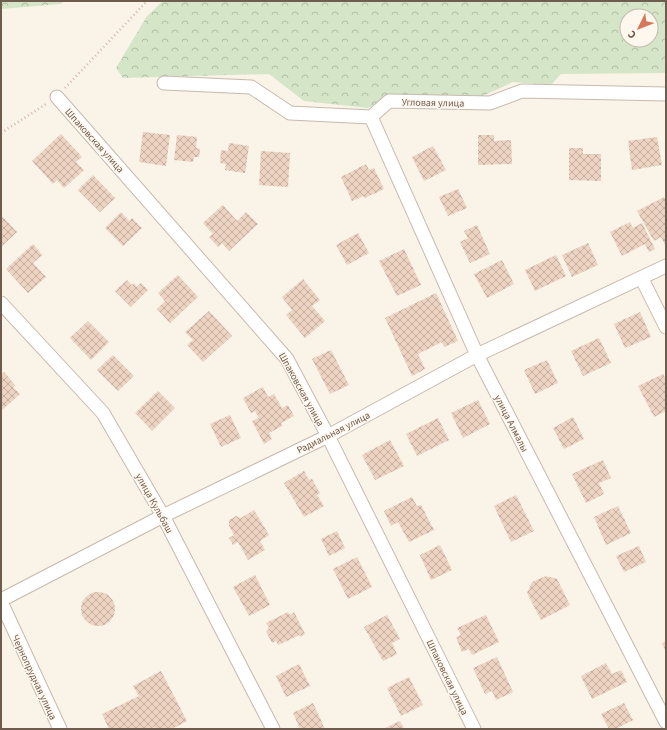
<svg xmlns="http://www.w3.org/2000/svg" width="667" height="730" font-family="'Source Sans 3',sans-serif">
<defs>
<pattern id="forest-crowns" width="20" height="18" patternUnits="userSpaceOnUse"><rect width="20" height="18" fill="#d4e6c7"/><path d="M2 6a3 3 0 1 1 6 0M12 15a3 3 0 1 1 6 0" fill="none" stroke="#b0bda4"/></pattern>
<pattern id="building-cross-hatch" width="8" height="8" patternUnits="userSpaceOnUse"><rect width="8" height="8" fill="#ecd3c2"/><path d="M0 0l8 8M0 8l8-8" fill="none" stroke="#c4aea0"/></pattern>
</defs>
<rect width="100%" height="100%" fill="#faf3e7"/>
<g fill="url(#forest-crowns)" fill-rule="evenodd">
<polygon points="1,1 64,1 61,4 1,9"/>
<path d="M163 1H666V73L561 74 551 85 513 82 474 100 390 97 368 108 304 101 269 74 123 78 116 68 147 16ZM627 16H651V40H627Z"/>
</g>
<g fill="url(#building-cross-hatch)">
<polygon points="143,132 170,135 166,166 139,162"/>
<polygon points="61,134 82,157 76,162 84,170 64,188 57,180 53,184 32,161"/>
<polygon points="177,135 197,137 196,148 200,149 199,157 194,157 193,162 174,160"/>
<polygon points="478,135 494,135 494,141 511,140 512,164 478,165"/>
<polygon points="657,137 662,165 632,170 628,141"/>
<polygon points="229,143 249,146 245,173 225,170 226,164 220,163 221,150 228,151"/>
<polygon points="433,146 446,170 424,181 412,157"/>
<polygon points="569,148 583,148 583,154 601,154 601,181 569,180"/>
<polygon points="261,151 290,153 288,187 259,185"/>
<polygon points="366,164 369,170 374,168 384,189 365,198 364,196 352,201 341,177"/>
<polygon points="93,175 115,198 100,212 78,190"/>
<polygon points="458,189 467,208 448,216 439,197"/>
<polygon points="664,197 666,200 665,245 661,237 654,241 637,211"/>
<polygon points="223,205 237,221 246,212 258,224 229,251 222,243 218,247 209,237 213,234 203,223"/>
<polygon points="121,212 129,221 132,218 142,228 123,246 105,228"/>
<polygon points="2,216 17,232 1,247 1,217"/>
<polygon points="630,222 633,228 642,223 655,249 649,252 645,244 622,256 610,232"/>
<polygon points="477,225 490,254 470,263 460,242 468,238 464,231"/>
<polygon points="358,233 369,253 347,265 336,245"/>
<polygon points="588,243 598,265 572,277 562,255"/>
<polygon points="33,244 42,255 33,263 46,277 28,293 6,269"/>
<polygon points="404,249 421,285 397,296 379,261"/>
<polygon points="556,255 566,276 535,291 525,270"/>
<polygon points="502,260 514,284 487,298 474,274"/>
<polygon points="178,275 198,297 170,323 157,309 165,301 158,293"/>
<polygon points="303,279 320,300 312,306 325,321 305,338 286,315 292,310 282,297"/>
<polygon points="127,280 132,285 134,283 137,287 141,283 148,290 131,307 115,291"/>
<polygon points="436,293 458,341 444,347 442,342 418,354 425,369 412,376 385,318"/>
<polygon points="209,311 232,336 203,362 187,345 193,340 185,332"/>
<polygon points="640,312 651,337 625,348 614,324"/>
<polygon points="88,321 109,342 91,360 70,338"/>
<polygon points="599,338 611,363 583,376 571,351"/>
<polygon points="331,350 349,385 330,394 312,359"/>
<polygon points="113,355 134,376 118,391 97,370"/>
<polygon points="547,360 558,383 535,394 524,370"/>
<polygon points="4,372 15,385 13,387 20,394 1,411 1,375"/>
<polygon points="663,374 666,380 666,411 654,417 638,386"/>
<polygon points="263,387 268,397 274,394 282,408 288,405 294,416 281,423 282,426 269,433 272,439 264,444 252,421 259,418 255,411 251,413 243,398"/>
<polygon points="158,391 175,408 152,431 135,413"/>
<polygon points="478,400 490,424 463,438 451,413"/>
<polygon points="230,415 241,438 221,447 210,424"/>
<polygon points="573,417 584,439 564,449 553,428"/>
<polygon points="438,418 449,440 417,456 406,434"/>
<polygon points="390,440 404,466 375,480 362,455"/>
<polygon points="603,460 611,478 599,483 604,494 586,503 572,474"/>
<polygon points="304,471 309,480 312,479 320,493 317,495 324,506 304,517 284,483"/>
<polygon points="516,495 534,531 511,542 494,506"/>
<polygon points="412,497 417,506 421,505 434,530 409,542 398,522 391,526 384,511"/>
<polygon points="618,506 631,533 606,545 594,517"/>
<polygon points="254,510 269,535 260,541 265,550 248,560 238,542 233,545 229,538 234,535 229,526 229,520 236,516 241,518"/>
<polygon points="337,531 345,548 329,556 321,539"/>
<polygon points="440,545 452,570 431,580 420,555"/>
<polygon points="639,546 646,562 624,572 616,556"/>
<polygon points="357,557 372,587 348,599 333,569"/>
<polygon points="255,575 270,605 249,616 233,587"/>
<polygon points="546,576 557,579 570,605 541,620 527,593 532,582"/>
<circle cx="98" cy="609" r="17"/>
<polygon points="288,612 290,615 294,612 305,634 301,637 300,635 278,645 276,641 272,643 266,631 269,628 266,623"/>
<polygon points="387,615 400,639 392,643 397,654 383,661 364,627"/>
<polygon points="486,615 499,642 472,655 469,649 462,652 456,637 461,635 457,628"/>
<polygon points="666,641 666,652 662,643"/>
<polygon points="497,657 513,692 496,700 492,691 485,694 473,668"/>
<polygon points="606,663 612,674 621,670 627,682 592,699 581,676"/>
<polygon points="299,664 310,686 286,697 276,676"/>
<polygon points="161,671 187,721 172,729 155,729 154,727 150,729 109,729 102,714 139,696 133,686"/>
<polygon points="409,677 423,705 401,716 387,688"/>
<polygon points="313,703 325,729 300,729 293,713"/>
<polygon points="624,703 633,720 616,729 609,729 601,714"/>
<polygon points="400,721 404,729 383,729"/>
</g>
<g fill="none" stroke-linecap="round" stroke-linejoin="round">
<g stroke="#c7b9ad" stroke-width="15">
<g id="street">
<polyline points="164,83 251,87 290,113 371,117 389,101 490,103 522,91 666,94"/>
<polyline points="57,97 287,359 328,436 474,729"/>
<polyline points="371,117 477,355 666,722"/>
<polyline points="642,279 666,327"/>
<polyline points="1,303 103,413 163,516 273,729"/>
<polyline points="1,600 163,516 328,436 477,355 666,266"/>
<polyline points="1,602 60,729"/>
</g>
</g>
<g stroke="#d1b6a6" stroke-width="2.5" stroke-dasharray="1 3" stroke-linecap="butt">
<polyline points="65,88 147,1"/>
<polyline points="1,133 46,104"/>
</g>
<use href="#street" stroke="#fff" stroke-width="13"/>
</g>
<g text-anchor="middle" stroke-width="3" stroke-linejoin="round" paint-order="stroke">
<g font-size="10" fill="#705b4f" stroke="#fdf7ed">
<text transform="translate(433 102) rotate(1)" y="4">Угловая улица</text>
<text transform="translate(95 140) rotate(48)" y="4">Шпаковская улица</text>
<text transform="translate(302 389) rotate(61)" y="4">Шпаковская улица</text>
<text transform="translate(512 423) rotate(63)" y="4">улица Алмалы</text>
<text transform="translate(333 432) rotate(-27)" y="4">Радиальная улица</text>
<text transform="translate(155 503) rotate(61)" y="4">улица Кульбаш</text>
<text transform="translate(35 677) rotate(65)" y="4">Чернопрудная улица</text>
<text transform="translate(448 677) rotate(64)" y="4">Шпаковская улица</text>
</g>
</g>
<rect width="667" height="730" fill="none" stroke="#705b4f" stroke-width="4"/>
<g transform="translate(639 28) rotate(227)"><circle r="19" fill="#fdf7ed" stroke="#c5b9ae"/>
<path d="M0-3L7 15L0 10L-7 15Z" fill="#d5775b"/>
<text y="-6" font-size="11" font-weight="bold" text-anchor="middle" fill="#705b4f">С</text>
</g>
</svg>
